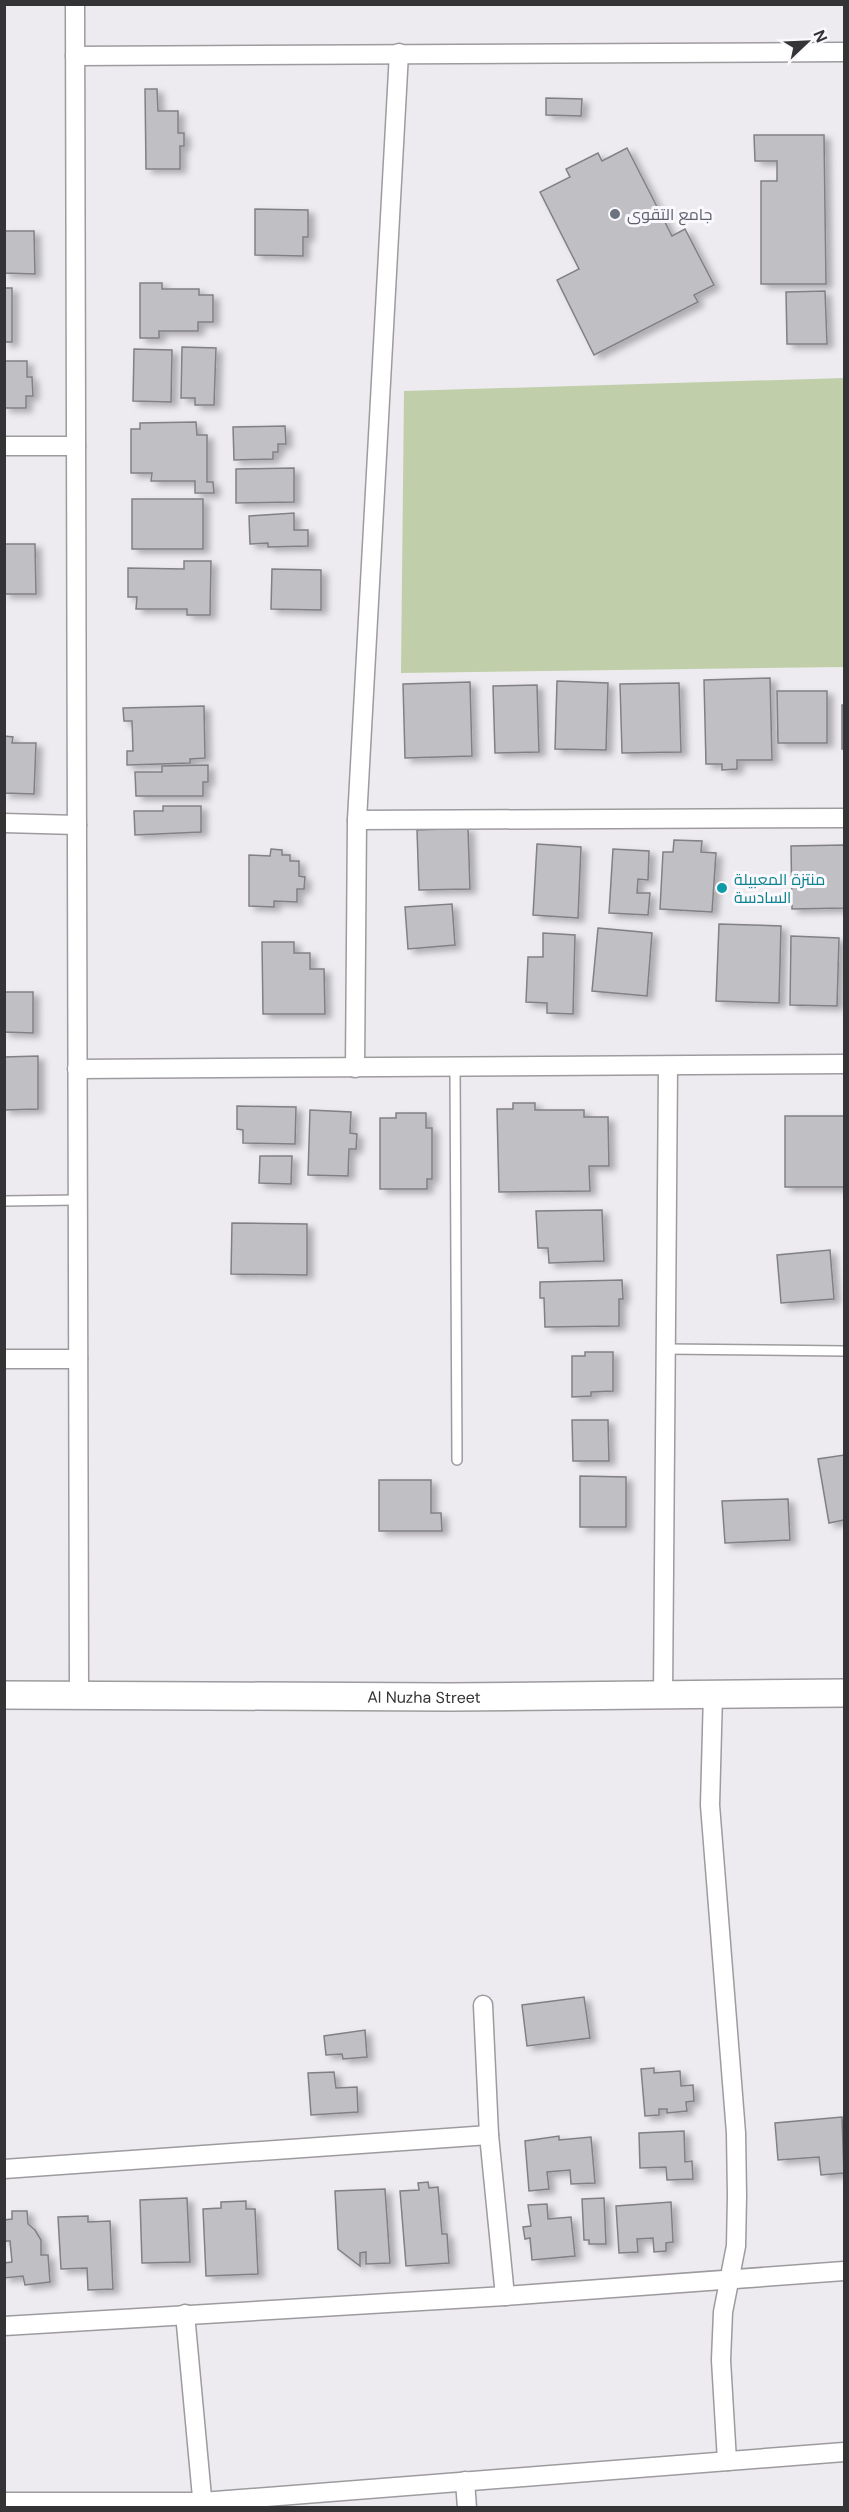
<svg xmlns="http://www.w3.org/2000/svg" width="849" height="2512" font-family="'DM Sans',Cairo,sans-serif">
<defs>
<filter id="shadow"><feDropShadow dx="6" dy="4" stdDeviation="3" flood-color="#0004"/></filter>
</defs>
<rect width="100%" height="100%" fill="#edebef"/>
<polygon fill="#c0cfaa" points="844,378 844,667 401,673 404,391"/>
<g fill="#bfbfc4" stroke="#818185" stroke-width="1.5" filter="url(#shadow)">
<polygon points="145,89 157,89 158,111 178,111 178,133 184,133 184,146 180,146 180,169 146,169"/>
<polygon points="546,98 582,99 581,116 546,115"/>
<polygon points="754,135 824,135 826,284 761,284 761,181 777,181 777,161 755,161"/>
<polygon points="627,148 672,236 685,229 714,285 694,295 698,302 594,355 557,280 579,269 540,192 570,177 566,169 598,153 602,161"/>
<polygon points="255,209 308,210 308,237 303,237 303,256 255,255"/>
<polygon points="4,231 34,231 35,274 4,273"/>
<polygon points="140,283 162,283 162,289 199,289 199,295 213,295 213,322 198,322 198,331 159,331 159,338 140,338"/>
<rect x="4" y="288" width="8" height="54"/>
<polygon points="825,291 827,344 787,344 786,292"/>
<polygon points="182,347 216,348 214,405 195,405 195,398 181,398"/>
<polygon points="134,349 172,350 171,402 133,401"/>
<polygon points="4,361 27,361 27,377 32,377 33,396 26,396 26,408 4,408"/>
<polygon points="196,422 197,435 207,435 207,482 213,482 214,493 195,493 195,481 151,481 152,473 131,473 131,429 140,429 140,423"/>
<polygon points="285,426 286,444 278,444 278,452 273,452 273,459 234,460 233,427"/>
<polygon points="294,468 294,502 236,503 236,469"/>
<rect x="132" y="499" width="71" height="50"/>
<polygon points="294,513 294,530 308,530 308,546 268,547 268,543 250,544 249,516"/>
<polygon points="4,544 35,544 36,594 4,594"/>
<polygon points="184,561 211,561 210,615 187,615 187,609 136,609 137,597 128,597 128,568 184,569"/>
<polygon points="272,569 321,570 321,610 271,609"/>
<polygon points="770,678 772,760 737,760 737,769 722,770 722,764 706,764 704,680"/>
<polygon points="557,681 608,683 606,750 555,749"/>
<polygon points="470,682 472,756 405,758 403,684"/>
<polygon points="679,683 681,752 622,753 620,684"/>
<polygon points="537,685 539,752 495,753 493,686"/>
<polygon points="777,691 827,691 827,743 778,743"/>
<rect x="842" y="705" width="2" height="44"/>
<polygon points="204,706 205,758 190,759 190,763 127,765 127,751 133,751 132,721 124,721 123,708"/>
<polygon points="4,736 13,737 12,743 36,743 34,794 4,793"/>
<polygon points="208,765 208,782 203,782 203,796 136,796 135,772 162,772 162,766"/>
<polygon points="163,806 201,806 201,832 135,835 134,811 163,811"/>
<polygon points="468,828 470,889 419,890 417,830"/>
<polygon points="674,840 702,841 701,852 716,853 712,912 660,909 663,852 673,852"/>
<polygon points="537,844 581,847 578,918 533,915"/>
<polygon points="844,845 844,908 792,909 791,846"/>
<polygon points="271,849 282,850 282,855 290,855 290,861 299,861 299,876 305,877 304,889 297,889 297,902 274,901 274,907 249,906 249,855 270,856"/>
<polygon points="613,849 649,851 648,880 638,879 637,893 650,893 648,915 609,913"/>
<polygon points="452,904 455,945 408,949 405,907"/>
<polygon points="719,924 781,926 779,1003 716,1001"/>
<polygon points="598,928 652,933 647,996 592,991"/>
<polygon points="543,933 575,935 573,1014 547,1013 547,1003 526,1002 528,957 543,957"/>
<polygon points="791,936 839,938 837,1006 790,1005"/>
<polygon points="262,942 294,942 294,953 310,953 310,969 324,969 325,1014 263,1014"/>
<polygon points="4,992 33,992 33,1033 4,1032"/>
<polygon points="38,1056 38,1109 4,1110 4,1057"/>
<polygon points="513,1103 535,1103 535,1110 584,1110 584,1117 608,1117 609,1166 589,1166 590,1191 499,1192 497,1109 513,1109"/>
<polygon points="237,1106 296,1107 295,1144 243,1143 243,1130 237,1129"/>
<polygon points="310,1110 351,1112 350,1133 357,1134 356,1149 349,1149 348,1176 308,1175"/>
<polygon points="396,1113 426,1113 426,1128 432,1128 432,1179 427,1179 427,1189 380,1189 380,1118 396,1118"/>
<rect x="785" y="1116" width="59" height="71"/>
<polygon points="260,1156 292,1156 291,1184 259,1183"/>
<polygon points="602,1210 604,1261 549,1263 548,1248 538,1248 536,1211"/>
<polygon points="232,1223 307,1224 307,1275 231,1274"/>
<polygon points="830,1250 834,1299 781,1303 777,1255"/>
<polygon points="622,1280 623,1299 619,1299 619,1326 545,1327 544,1298 540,1298 540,1282"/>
<polygon points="585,1352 613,1352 613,1391 591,1392 591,1396 572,1397 572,1356 585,1356"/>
<polygon points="572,1420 608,1420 609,1461 573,1461"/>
<polygon points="844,1455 844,1520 829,1523 818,1459"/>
<polygon points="580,1476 626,1477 626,1527 580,1527"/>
<polygon points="379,1480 431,1480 431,1513 441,1513 442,1531 379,1531"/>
<polygon points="788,1499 790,1540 725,1543 722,1501"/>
<polygon points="584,1997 590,2038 527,2046 522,2005"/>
<polygon points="365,2030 367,2057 343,2059 342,2054 326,2055 324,2036"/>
<polygon points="654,2068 654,2073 680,2071 681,2086 693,2085 694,2101 686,2102 687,2111 667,2113 667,2109 659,2109 659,2115 645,2116 641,2069"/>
<polygon points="334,2072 336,2088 357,2087 358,2112 311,2115 308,2073"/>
<polygon points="842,2117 844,2173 821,2175 819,2157 778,2160 775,2123"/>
<polygon points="684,2131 685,2162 692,2161 693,2179 667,2180 666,2167 640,2168 639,2133"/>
<polygon points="559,2136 559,2140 591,2137 595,2183 571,2184 570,2170 547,2172 549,2189 529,2191 525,2141"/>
<polygon points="428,2182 429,2188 438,2187 442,2234 447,2234 449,2263 406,2266 400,2191 419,2190 418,2183"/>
<polygon points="385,2189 390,2263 366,2264 366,2252 360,2253 360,2266 338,2249 335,2191"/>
<polygon points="187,2198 190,2262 142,2263 140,2200"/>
<polygon points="604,2198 606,2244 589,2244 589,2240 584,2240 582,2199"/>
<polygon points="246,2201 246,2209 255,2209 258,2274 206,2276 203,2209 221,2208 221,2202"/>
<polygon points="671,2202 673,2242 666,2243 666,2251 654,2252 653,2238 637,2239 638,2252 619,2253 616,2206"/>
<polygon points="547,2204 548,2219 571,2217 575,2256 532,2260 530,2238 525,2239 523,2227 531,2226 528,2205"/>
<polygon points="12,2211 27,2211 28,2224 35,2230 41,2240 41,2255 48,2255 50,2282 25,2285 23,2276 4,2278 4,2263 12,2262 10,2241 4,2241 4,2220 12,2219"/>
<polygon points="88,2216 88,2222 110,2221 113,2289 88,2290 87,2268 61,2269 58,2217"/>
</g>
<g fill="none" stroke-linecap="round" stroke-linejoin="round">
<g stroke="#9e9b9f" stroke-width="12">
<g id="lane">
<polyline points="455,1067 457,1460"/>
<polyline points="4,1201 78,1200"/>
<polyline points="666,1349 844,1351"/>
</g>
</g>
<g stroke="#9e9b9f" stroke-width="21">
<g id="street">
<polyline points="75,4 79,1694"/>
<polyline points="75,56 844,52"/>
<polyline points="4,446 76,446"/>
<polyline points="357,820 844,818"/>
<polyline points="4,823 77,825"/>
<polyline points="355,1068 357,820 399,53"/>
<polyline points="77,1069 844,1064"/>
<polyline points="4,1359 78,1359"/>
<polyline points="713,1694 710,1805 736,2133 737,2196 736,2246 723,2312 721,2360 727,2461"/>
<polyline points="663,1695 668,1066"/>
<polyline points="483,2005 489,2135 505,2296"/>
<polyline points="4,2169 489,2135"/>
<polyline points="185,2314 203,2508"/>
<polyline points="4,2326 505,2296 844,2271"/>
<polyline points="465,2481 467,2508"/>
<polyline points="4,2502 202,2502 844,2452"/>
</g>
</g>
<g stroke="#9e9b9f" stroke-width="30">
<g id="secondary">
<path id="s1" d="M4 1695 450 1697 844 1693"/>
</g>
</g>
<use href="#lane" stroke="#fff" stroke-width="9"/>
<use href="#street" stroke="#fff" stroke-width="18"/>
<use href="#secondary" stroke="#fff" stroke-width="27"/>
</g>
<circle fill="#6b7280" stroke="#faf8fc" stroke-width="2" cx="615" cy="214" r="6"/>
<circle fill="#0f9aa8" stroke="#faf8fc" stroke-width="2" cx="722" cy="888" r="6"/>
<g text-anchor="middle" stroke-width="6" stroke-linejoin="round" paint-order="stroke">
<g font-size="16" fill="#5b616d" stroke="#faf8fc" text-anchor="start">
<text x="627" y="220">جامع التقوى</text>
</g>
<g font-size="16" fill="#0d838f" stroke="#faf8fc" text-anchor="start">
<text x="734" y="885">منتزة المعبيلة<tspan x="734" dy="18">السادسة</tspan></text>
</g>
<g font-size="16" fill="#343335" stroke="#faf8fc">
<text dy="6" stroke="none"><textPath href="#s1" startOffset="420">Al Nuzha Street</textPath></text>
</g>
</g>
<rect width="849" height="2512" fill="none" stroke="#343335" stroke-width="12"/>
<g transform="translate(807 42) rotate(67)" stroke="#faf8fc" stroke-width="4.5" paint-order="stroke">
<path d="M0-4.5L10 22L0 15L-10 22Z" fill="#343335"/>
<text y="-9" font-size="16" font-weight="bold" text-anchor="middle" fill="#343335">N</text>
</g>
</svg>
